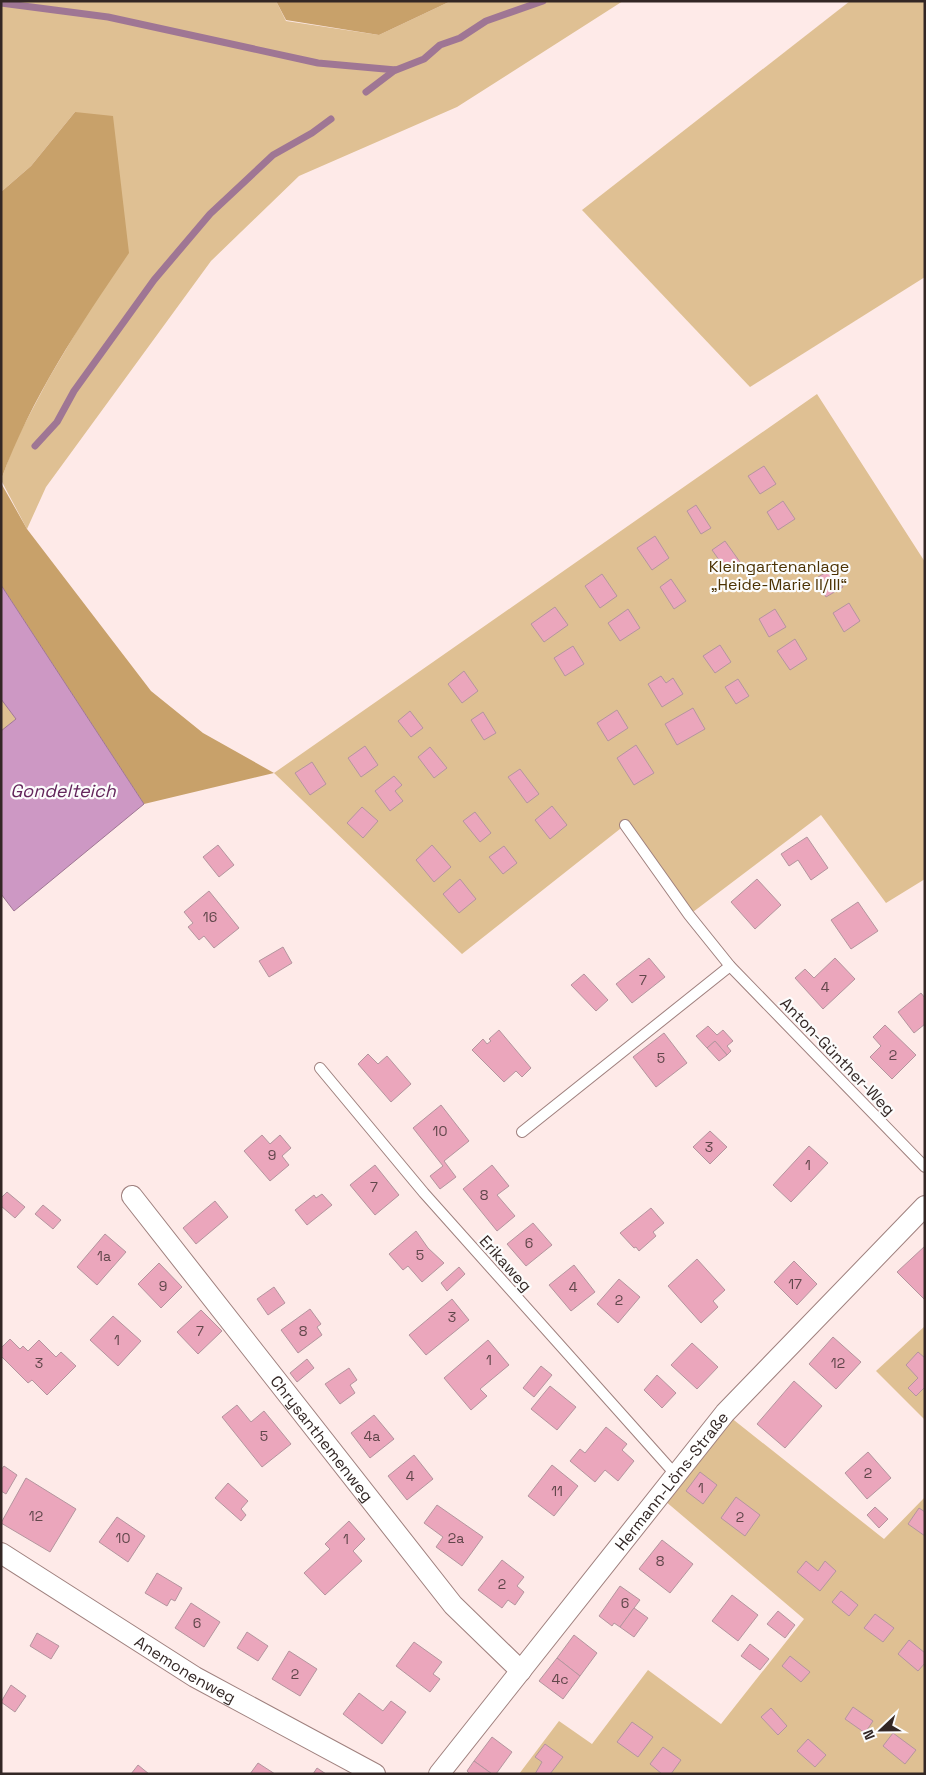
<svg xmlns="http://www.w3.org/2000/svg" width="926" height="1775" font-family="'Space Grotesk',sans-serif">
<rect width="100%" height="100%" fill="#feeae8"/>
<g fill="#dfc093">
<polygon points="1,1 276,1 286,21 379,35 451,1 623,1 457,107 299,176 211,261 46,487 27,529 1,480 15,442 49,378 84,319 75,112 31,166 1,192"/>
<polygon points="850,1 925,1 925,277 750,387 582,210"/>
<polygon points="817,394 925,562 925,879 886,903 821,815 689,915 625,825 462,954 274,773"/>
<polygon points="1,699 16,719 1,731"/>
<polygon points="925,1326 925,1420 876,1371"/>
<polygon points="725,1413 884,1539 925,1497 925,1774 519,1774 559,1721 592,1744 648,1670 721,1724 804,1619 658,1495"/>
</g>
<g fill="#c8a16a">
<polygon points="276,1 451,1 379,35 286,20"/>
<path d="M75 112 113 116 129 253C80 325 31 398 1 480V192L31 166Z"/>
<polygon points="1,483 27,529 151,691 203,733 274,773 144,804 1,585"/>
</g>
<polygon fill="#cd98c4" stroke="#9f7694" points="1,585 144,804 14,911 1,894 1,731 16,719 1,699"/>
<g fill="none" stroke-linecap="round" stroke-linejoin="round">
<g stroke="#9f7694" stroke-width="7">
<polyline points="1,3 108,17 318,63 396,70 424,59 440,45 460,38 486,21 543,1"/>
<polyline points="366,92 395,70"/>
<polyline points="35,446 57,422 74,391 154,280 210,214 273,155 312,133 331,119"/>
</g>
</g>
<g fill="#eba6bc" stroke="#b4959e">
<polygon points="764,466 776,484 760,494 748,476"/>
<polygon points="783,501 795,519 778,530 767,512"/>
<polygon points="696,505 711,528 701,534 687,511"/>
<polygon points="655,536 669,558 652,570 637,548"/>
<polygon points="725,541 740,562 727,571 712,550"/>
<polygon points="831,569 843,587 826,597 815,579"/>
<polygon points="602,574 617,596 600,608 585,586"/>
<polygon points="671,579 686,601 674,609 660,587"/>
<polygon points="849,603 860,621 844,632 833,613"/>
<polygon points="555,607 568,625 544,642 531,624"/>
<polygon points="628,609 640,628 620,641 608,623"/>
<polygon points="775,609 786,627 769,637 759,619"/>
<polygon points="795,639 807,659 790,670 777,651"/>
<polygon points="720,645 731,662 715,673 703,656"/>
<polygon points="573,646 584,664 565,676 554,658"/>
<polygon points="464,671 478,691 462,703 448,684"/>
<polygon points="661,676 666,683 673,678 683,694 662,707 648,684"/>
<polygon points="738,679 749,696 736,704 725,687"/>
<polygon points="693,708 705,729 677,745 665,724"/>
<polygon points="617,710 628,728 608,741 597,723"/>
<polygon points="410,711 423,728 411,737 398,721"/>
<polygon points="483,712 496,733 484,740 471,720"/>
<polygon points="636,745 654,773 634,785 617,758"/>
<polygon points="365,746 378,765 361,777 348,758"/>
<polygon points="430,747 447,768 434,778 418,757"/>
<polygon points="312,762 326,784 310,795 295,773"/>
<polygon points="520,769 539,794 527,803 508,777"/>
<polygon points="394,776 402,785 395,791 403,801 390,811 375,791"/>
<polygon points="552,806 567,825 550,839 535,820"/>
<polygon points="362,807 378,821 363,838 347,823"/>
<polygon points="475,812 491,833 480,842 463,821"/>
<polygon points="807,837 828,868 811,880 798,860 789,866 781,854"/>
<polygon points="218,845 234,865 219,877 203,857"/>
<polygon points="432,845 451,867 434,882 416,860"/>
<polygon points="504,846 517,863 503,874 489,857"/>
<polygon points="460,879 476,899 459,913 443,894"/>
<polygon points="757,879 781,905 755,929 731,902"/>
<polygon points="209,891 239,928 214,948 204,936 199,940 188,927 193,923 184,912"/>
<polygon points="858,902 878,931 851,949 831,920"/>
<polygon points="283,947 292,963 269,977 259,961"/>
<polygon points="649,958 665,977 632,1003 616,984"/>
<polygon points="835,958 855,979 823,1009 795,978 805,969 814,978"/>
<polygon points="584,974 608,1000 596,1011 571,985"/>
<polygon points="921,993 925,998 925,1024 914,1033 898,1012"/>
<polygon points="885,1025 916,1055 892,1079 870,1057 881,1046 873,1037"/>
<polygon points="708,1026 717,1035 723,1030 733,1041 727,1046 731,1051 727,1055 715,1041 707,1048 696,1036"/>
<polygon points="499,1030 531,1068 522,1077 516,1071 504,1082 472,1050 483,1039 487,1044 491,1041 489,1039"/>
<polygon points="664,1033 687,1063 656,1087 633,1057"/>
<polygon points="715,1041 727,1055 719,1061 707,1048"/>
<polygon points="368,1054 378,1064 387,1056 411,1084 391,1102 358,1064"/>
<polygon points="441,1105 469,1141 444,1161 456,1177 440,1189 430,1176 443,1166 413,1128"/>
<polygon points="710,1131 727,1147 710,1164 693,1147"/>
<polygon points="262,1135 270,1144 280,1135 291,1148 282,1156 289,1165 270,1181 244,1151"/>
<polygon points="809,1146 828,1163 791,1202 773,1185"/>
<polygon points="375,1165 399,1195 375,1215 350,1185"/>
<polygon points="492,1165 509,1186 497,1195 515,1216 497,1231 463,1189"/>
<polygon points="7,1192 25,1207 15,1218 1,1206 1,1198"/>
<polygon points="322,1194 332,1205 307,1225 295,1210 314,1195 316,1198"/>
<polygon points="215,1201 228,1217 196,1244 183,1228"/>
<polygon points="43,1205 61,1220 53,1229 35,1214"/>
<polygon points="651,1208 664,1223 653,1232 656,1236 639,1251 636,1247 634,1248 620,1233"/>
<polygon points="533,1223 552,1245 526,1266 507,1244"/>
<polygon points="416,1231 428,1248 444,1263 422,1282 408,1266 403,1270 389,1254"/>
<polygon points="105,1234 126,1252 97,1285 77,1267"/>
<polygon points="925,1246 925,1298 924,1299 897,1272"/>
<polygon points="697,1259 725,1290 713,1301 718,1307 701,1323 668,1286"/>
<polygon points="794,1261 817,1284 797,1305 774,1282"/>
<polygon points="159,1263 182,1287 161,1308 138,1284"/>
<polygon points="574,1265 595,1292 571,1311 549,1285"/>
<polygon points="459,1267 465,1274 447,1291 441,1283"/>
<polygon points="619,1279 640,1297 618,1323 597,1304"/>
<polygon points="274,1287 285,1303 268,1315 257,1299"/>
<polygon points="452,1299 469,1320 426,1355 409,1335"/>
<polygon points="310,1309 321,1324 317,1327 322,1335 298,1353 281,1330"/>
<polygon points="201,1310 222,1331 198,1354 177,1332"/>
<polygon points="113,1316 141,1341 118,1366 90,1340"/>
<polygon points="833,1337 861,1362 836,1389 809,1364"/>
<polygon points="10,1339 20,1349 23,1346 28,1351 39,1340 56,1357 61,1352 76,1366 47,1395 32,1380 28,1383 1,1356 1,1348"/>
<polygon points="488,1340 509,1365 480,1389 487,1396 471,1410 444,1378"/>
<polygon points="692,1343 718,1367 697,1389 671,1365"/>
<polygon points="918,1352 925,1358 925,1387 916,1396 908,1388 918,1378 906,1365"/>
<polygon points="307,1359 314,1368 297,1382 290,1373"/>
<polygon points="541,1366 552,1375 534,1397 523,1388"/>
<polygon points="349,1368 357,1380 350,1385 355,1393 340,1404 325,1384"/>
<polygon points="657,1375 676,1393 662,1408 644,1390"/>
<polygon points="794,1381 822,1406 785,1448 757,1424"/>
<polygon points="550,1386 576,1407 557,1430 531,1409"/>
<polygon points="237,1405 251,1422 264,1411 291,1444 262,1467 222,1417"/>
<polygon points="374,1415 394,1439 370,1458 351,1433"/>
<polygon points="606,1427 627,1444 622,1450 634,1461 618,1481 605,1470 595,1482 570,1461 580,1449 585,1453"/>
<polygon points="868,1452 891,1478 867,1499 845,1473"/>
<polygon points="414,1455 433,1479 407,1500 388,1476"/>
<polygon points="552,1465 578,1486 554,1516 528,1496"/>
<polygon points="4,1466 17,1475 6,1494 1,1491 1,1470"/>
<polygon points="700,1472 717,1485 703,1504 686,1491"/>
<polygon points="26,1478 76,1509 50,1552 1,1523"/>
<polygon points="228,1483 248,1501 241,1509 246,1515 241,1521 215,1498"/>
<polygon points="736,1497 760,1515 745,1536 721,1518"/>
<polygon points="437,1505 483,1537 462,1566 436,1547 443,1537 424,1523"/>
<polygon points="875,1507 888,1519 879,1528 867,1515"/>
<polygon points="919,1508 925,1512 925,1536 908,1524"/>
<polygon points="117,1517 145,1536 128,1562 99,1542"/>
<polygon points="349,1521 365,1539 353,1551 362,1561 325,1595 304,1573 330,1549 325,1544"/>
<polygon points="662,1540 693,1564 670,1593 639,1569"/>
<polygon points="502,1560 524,1577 517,1586 524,1592 515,1605 508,1600 502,1608 478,1590"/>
<polygon points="806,1561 818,1571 825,1561 836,1571 820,1591 797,1572"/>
<polygon points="157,1573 182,1588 175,1601 171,1599 167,1606 145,1593"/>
<polygon points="620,1586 640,1600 620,1627 614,1623 612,1626 599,1616"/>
<polygon points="841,1591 858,1605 849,1616 832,1602"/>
<polygon points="732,1595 758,1615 738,1641 712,1621"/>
<polygon points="191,1603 220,1622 204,1647 175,1628"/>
<polygon points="634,1608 648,1618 634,1637 620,1627"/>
<polygon points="778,1611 795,1625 785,1638 767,1624"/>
<polygon points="875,1614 894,1628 883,1642 864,1628"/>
<polygon points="247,1632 268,1646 258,1661 237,1648"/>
<polygon points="37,1633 59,1646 51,1659 30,1646"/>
<polygon points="574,1635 597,1653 580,1676 557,1658"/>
<polygon points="909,1640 925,1653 925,1663 918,1671 898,1654"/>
<polygon points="414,1642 442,1662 433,1674 440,1679 430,1692 396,1666"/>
<polygon points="750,1644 769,1659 760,1670 741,1656"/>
<polygon points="289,1651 317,1669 300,1696 272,1679"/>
<polygon points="790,1656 810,1672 801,1682 782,1666"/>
<polygon points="557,1658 580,1676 563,1699 539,1681"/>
<polygon points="11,1685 26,1696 15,1712 1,1702"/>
<polygon points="359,1693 383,1711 391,1701 406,1712 382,1744 343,1714"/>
<polygon points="853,1707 873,1721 865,1733 845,1719"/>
<polygon points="771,1708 787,1726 778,1735 761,1717"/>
<polygon points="632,1722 653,1737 638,1757 617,1742"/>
<polygon points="893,1733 916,1750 905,1764 883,1746"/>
<polygon points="492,1737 512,1752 496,1774 492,1774 474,1761"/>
<polygon points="808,1739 826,1755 815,1767 797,1751"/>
<polygon points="545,1744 563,1757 550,1774 535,1774 542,1762 535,1757"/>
<polygon points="663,1747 681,1760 671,1774 662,1774 650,1764"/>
<polygon points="474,1761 492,1774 470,1774 467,1771"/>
<polygon points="258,1763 275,1774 250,1774"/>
<polygon points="138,1765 149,1774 131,1774"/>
<polygon points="317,1768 326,1774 313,1774"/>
</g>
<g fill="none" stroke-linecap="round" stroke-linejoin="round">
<g stroke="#9f807e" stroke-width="12">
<g id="service">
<polyline points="625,825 689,915 730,966 925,1167"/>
<polyline points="320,1068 424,1193 675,1474"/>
<polyline points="522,1132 730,966"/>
</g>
</g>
<g stroke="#9f807e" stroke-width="22">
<g id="minor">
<path id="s1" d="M132 1196 453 1605 521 1671"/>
<path id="s2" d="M1 1553 195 1677 375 1774"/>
<path id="s3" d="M439 1774 725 1413 925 1206"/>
</g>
</g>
<use href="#service" stroke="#fff" stroke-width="10"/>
<use href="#minor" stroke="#fff" stroke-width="20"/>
</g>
<g text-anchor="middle" stroke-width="4.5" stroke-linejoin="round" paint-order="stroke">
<g font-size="14" fill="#61474b">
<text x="210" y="922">16</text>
<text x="643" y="985">7</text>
<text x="825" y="992">4</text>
<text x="893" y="1060">2</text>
<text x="661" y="1063">5</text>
<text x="440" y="1136">10</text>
<text x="709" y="1152">3</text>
<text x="272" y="1160">9</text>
<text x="808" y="1170">1</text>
<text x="374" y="1192">7</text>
<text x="484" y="1200">8</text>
<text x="529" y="1248">6</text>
<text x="420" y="1260">5</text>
<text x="104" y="1261">1a</text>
<text x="795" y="1289">17</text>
<text x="163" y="1291">9</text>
<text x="573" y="1292">4</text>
<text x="619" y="1305">2</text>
<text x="452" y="1322">3</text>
<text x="200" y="1336">7</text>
<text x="303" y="1336">8</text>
<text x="117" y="1345">1</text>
<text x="489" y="1365">1</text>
<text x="39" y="1368">3</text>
<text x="838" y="1368">12</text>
<text x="264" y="1441">5</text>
<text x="372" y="1441">4a</text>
<text x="868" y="1478">2</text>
<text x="410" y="1481">4</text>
<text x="701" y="1493">1</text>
<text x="557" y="1496">11</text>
<text x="36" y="1521">12</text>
<text x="740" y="1522">2</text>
<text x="123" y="1543">10</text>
<text x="456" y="1543">2a</text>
<text x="346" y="1544">1</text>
<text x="660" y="1566">8</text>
<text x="502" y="1589">2</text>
<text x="625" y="1608">6</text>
<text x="197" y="1628">6</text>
<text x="295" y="1679">2</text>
<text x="560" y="1684">4c</text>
</g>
<g font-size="16" fill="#4c3203" stroke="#fcfcfc">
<text x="779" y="572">Kleingartenanlage<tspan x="779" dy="18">„Heide-Marie II/III“</tspan></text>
</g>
<g font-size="16" fill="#332725" stroke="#fcfcfc">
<text transform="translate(838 1056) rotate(46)" y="6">Anton-Günther-Weg</text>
<text transform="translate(506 1263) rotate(48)" y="6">Erikaweg</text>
<text dy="6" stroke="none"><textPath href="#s1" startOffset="308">Chrysanthemenweg</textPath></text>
<text dy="6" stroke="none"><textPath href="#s3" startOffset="374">Hermann-Löns-Straße</textPath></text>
<text dy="6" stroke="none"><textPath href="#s2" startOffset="218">Anemonenweg</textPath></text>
</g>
<g font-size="18" font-style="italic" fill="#63255b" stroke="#fcfcfc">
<text x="63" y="797">Gondelteich</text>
</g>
</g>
<rect width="926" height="1775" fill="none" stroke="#332725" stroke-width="5"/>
<g transform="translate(881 1730) rotate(248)" stroke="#fcfcfc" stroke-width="4" paint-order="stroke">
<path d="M0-4L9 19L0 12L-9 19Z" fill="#332725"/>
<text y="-8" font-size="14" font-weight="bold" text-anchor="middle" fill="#332725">N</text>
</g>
</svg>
